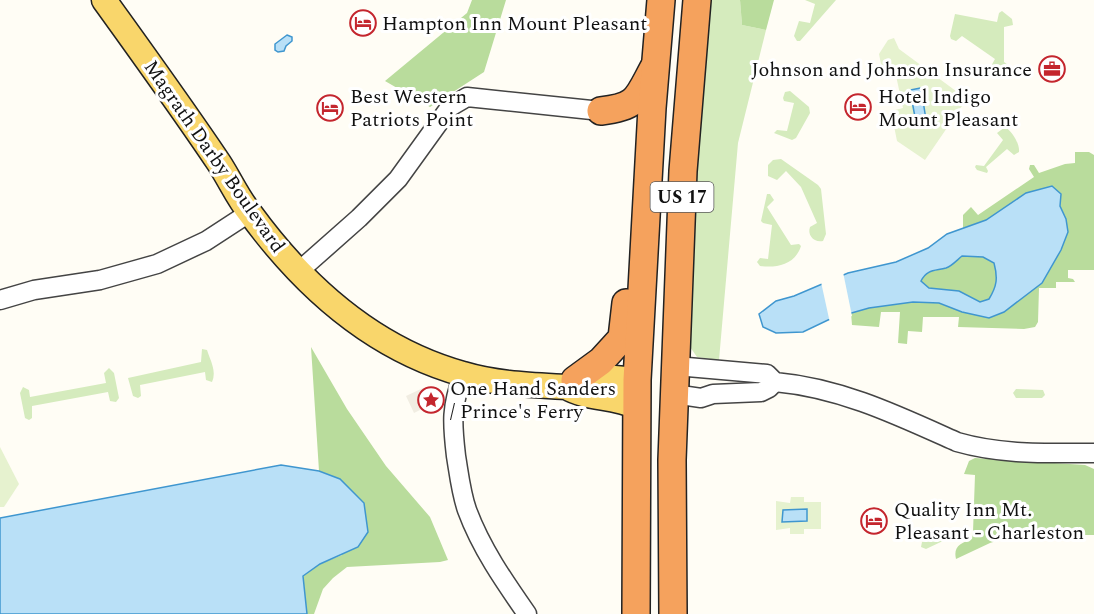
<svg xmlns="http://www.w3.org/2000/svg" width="1094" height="614" font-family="Spectral,serif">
<rect width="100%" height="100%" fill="#fffdf5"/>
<g fill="#d5ebbd">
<polygon points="706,0 740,0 742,25 766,30 738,143 719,360 697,357 688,344 699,95"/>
<polygon points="805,0 836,0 800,41 797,41 794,36 799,21 810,23 815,4"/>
<polygon points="1002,11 1012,19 1013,25 1004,27 1004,62 1012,68 1012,71 1004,78 990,68 995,59 962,36 956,41 951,39 950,36 955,14 997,22 999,13"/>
<polygon points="790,91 809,107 810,113 796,138 792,140 774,133 777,130 787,131 794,103 784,101 783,98 785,92"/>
<path d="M1005 127C1012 131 1020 144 1019 152L1014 155 1007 149 986 167 988 171 987 173 977 170 975 167 976 165 984 166 1003 140 997 133Z"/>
<path d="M781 159 818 185 821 189 826 234 823 241C814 243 807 235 810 227L817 223 801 187 786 171 777 180 768 176V165L773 160Z"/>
<path d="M767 194H770L774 200 767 207 791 245 799 244 801 246C795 265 777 268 760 266L757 262 760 258 768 259 772 225 763 223 761 221Z"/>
<path d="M202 349 207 350C210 360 217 371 212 382L206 380 205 372 140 385 141 396 138 398 133 396 128 378 201 362Z"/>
<polygon points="109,368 114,373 119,398 116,402 110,401 108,392 32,406 32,418 29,420 25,418 20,393 23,387 29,390 30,397 106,383 104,373"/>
<polygon points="1016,389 1043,390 1045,395 1042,398 1016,398 1013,393"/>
<polygon points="944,507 946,512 943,514 923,514 920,512 923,508"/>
<polygon points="943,534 946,537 945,540 926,549 921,547 922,542 932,540 933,535"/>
</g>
<g fill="#b9dc9c">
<polygon points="472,0 506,0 484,72 430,107 385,81 467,13"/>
<polygon points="740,0 774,0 766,30 742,25"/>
<polygon points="1075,152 1089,152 1094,155 1094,270 1068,270 1068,278 1073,279 1075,282 1056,282 1056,288 1039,288 1038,322 1035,327 1024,329 958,327 959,317 923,317 922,332 908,331 907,344 898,343 900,312 881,312 879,327 852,325 851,313 869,308 913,302 939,303 962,312 989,318 1004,312 1042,283 1061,250 1066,219 1060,206 1061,194 1026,193 986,220 963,228 963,215 971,207 978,215 1034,177 1029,169 1030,165 1034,165 1039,173 1065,164 1075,163"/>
<path d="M962 256 983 257 994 263C998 278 997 286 989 300L980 302 959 291 929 288 921 281C927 269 935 271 946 268 952 266 957 260 962 256Z"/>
<polygon points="311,347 347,409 386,466 430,517 448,560 440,562 347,567 333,578 323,589 314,614 307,614 303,576 320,564 342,555 340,479 319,471"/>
<path d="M975 458 1085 465 1094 469V535H1015L990 543 956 559C953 546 961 543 972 539L973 532 975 475 964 474 969 461Z"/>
</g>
<g fill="#e6f2cf">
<polygon points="894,38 899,49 964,97 964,103 925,160 897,141 891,111 903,108 895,71 883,74 879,54 888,40"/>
<polygon points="0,447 19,484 4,507 0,507"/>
<polygon points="791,497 804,497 804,502 821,502 821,529 804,529 804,534 790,534 790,528 776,530 776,501 790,503"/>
</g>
<polygon fill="#f1ede2" points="423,388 425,393 430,391 433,397 428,399 430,405 414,413 406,396"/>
<g fill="#b9e0f7" stroke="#3f96cf" stroke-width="1.5" fill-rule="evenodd">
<polygon points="287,35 292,37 292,41 286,46 284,51 278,52 275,50 275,44"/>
<polygon points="921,88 927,126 917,128 910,90"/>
<path d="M1052 186 1061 194 1060 206 1066 219 1068 232 1061 250 1042 283 1004 312 989 318 962 312 939 303 913 302 869 308 848 314 828 320 803 332 776 333 763 327 759 314 776 301 794 296 848 273 896 262 928 248 947 234 986 220 1026 193ZM962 256 983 257 994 263C998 278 997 286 989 299L980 302 959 291 929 288 921 281C927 269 935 271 946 268 952 266 957 260 962 256Z"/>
<polygon points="281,465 319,471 340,479 364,503 368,532 358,547 320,564 303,576 307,614 0,614 0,518"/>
<polygon points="807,509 807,521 782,522 783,510"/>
</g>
<polygon fill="#fffdf5" points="843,272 852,316 830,323 821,282"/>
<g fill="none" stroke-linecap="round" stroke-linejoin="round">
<g stroke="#444" stroke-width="21">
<g id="minor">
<polyline points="298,272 359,218 398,179 450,107 467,97 601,111"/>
<polyline points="0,300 34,290 100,280 157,264 206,241 249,213"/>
<path d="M676 366 767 374 775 382C841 388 897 415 957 442 1002 455 1047 453 1094 453"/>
<path d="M463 375C451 407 452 422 456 456 459 474 461 493 467 510 481 548 504 581 527 614"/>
<polyline points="674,394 701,398 713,394 761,392 769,388 775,382"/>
</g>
</g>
<g stroke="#222" stroke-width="27">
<g id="major">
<path d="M104 0C143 54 182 108 219 163 230 180 238 198 250 213 304 287 373 349 463 374 496 384 531 385 566 387 588 400 613 395 637 407"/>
<polyline points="573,382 592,376 637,380"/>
</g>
</g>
<g stroke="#222" stroke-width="30">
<g id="highway">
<path d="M601 111C637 107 637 99 653 69"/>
<polyline points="575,380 601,361 622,338 626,303"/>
<polyline points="636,614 637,380 652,108 661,0"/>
<polyline points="673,614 672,460 683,171 697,0"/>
</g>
</g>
<use href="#minor" stroke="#fff" stroke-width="18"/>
<use href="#major" stroke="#f9d66b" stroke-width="24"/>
<use href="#highway" stroke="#f5a25d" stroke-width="27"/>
</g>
<defs>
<g id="hotel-ring" transform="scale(1.35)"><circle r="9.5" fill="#fff" stroke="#c4262e" stroke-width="1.5"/><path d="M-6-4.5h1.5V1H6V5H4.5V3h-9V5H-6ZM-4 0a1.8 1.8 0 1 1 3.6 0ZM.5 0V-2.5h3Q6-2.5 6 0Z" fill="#c4262e"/></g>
<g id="office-ring" transform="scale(1.35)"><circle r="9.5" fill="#fff" stroke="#c4262e" stroke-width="1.5"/><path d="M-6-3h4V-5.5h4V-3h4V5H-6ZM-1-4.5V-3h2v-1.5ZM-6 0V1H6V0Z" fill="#c4262e"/></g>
<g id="sight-ring" transform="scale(1.35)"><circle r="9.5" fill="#fff" stroke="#c4262e" stroke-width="1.5"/><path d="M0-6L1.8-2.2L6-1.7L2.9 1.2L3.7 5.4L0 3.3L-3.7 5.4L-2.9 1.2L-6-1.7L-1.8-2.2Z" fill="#c4262e"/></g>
</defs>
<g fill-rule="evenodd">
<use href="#hotel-ring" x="363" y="23"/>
<use href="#office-ring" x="1052" y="69"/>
<use href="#hotel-ring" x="858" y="107"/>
<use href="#hotel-ring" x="330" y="108"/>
<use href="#sight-ring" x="431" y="400"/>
<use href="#hotel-ring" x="874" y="521"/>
</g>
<g text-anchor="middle" stroke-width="6" stroke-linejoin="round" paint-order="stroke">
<rect fill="#fff" stroke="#585858" stroke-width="1.5" x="650.5" y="182" width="63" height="30" rx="4.5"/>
<g font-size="18" font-weight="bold" fill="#111">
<text x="682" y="203">US 17</text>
</g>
<g font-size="20" fill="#111" stroke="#fff" text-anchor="start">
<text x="382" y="30">Hampton Inn Mount Pleasant</text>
<text x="1032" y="76" text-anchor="end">Johnson and Johnson Insurance</text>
<text x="350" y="103">Best Western<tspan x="350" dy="23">Patriots Point</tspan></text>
<text x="878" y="103">Hotel Indigo<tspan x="878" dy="23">Mount Pleasant</tspan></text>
<text x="450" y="395">One Hand Sanders<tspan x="450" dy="23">/ Prince's Ferry</tspan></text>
<text x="894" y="516">Quality Inn Mt.<tspan x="894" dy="23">Pleasant - Charleston</tspan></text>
</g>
<g font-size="20" fill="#111" stroke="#fff">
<text transform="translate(215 156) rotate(55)" y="7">Magrath Darby Boulevard</text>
</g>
</g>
</svg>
